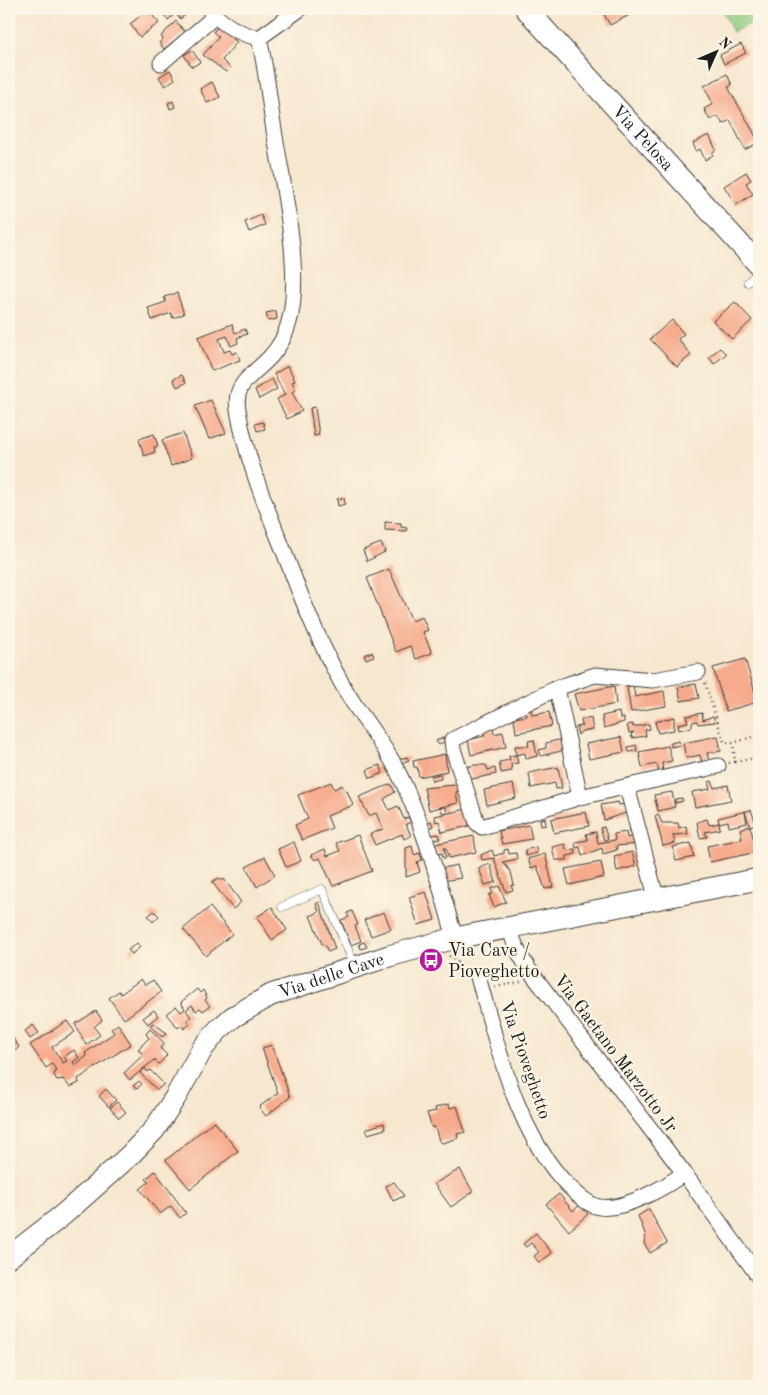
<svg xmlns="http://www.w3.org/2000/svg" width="768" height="1395" font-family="'Old Standard TT',serif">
<rect width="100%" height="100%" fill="#fcf5e5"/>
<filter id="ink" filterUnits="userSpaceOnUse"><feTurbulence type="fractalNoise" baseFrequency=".02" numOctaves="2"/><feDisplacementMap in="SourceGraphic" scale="10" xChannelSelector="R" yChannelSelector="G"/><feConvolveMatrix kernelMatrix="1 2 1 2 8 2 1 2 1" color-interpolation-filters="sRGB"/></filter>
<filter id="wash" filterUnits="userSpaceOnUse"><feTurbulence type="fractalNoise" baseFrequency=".0096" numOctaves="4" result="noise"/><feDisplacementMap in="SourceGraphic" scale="20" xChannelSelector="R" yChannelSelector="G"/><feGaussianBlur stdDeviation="1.12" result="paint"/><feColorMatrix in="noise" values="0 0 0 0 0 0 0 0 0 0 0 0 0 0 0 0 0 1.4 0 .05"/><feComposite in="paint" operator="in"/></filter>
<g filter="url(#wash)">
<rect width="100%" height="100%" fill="#f7e7cf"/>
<polygon fill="#94cf84" stroke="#587650" points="722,9 759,9 759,19 733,32"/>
<g id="blocks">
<g fill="#f6ab8c">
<polygon points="170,9 193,9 180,19 176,13 168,20 164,15"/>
<polygon points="601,9 635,9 637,11 610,25"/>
<polygon points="148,10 159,23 140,37 130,24"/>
<polygon points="176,21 185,32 164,49 159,43 163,39 161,36"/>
<polygon points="218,27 237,42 222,60 230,68 226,72 203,55 219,37 213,32"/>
<polygon points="741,44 746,53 724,64 720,55"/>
<polygon points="192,50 200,62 192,67 184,55"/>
<polygon points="170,70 175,79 165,86 159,77"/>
<polygon points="727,74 732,85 728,87 759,142 745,150 730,120 723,124 718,116 710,120 704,109 713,104 704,86"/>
<polygon points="212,82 220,97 207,103 200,89"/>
<polygon points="173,101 175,107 170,109 168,103"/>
<polygon points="709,135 716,150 712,153 713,155 705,160 700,149 696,151 693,143"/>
<polygon points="746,172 751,180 746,183 753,194 736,205 724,186"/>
<polygon points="261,215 265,225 249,232 245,222"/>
<polygon points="177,293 184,314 173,318 171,313 152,320 148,308 166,302 164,297"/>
<polygon points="735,302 752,320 732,339 713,321"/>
<polygon points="276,311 277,319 268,321 266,313"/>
<polygon points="672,320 684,334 678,339 691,355 677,367 650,339"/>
<polygon points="232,324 235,333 245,329 247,334 237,338 238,343 231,346 227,336 219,339 224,352 230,350 232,354 237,352 240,360 212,371 198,337"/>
<polygon points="720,348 726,354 714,364 709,357"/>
<polygon points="288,366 295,381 292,382 296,390 292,392 302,411 287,419 277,399 285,395 274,374"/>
<polygon points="182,375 186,383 177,387 173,379"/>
<polygon points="272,379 277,389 259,399 255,390"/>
<polygon points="211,400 226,433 209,439 195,406"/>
<polygon points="315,407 319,435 314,436 310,408"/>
<polygon points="263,422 265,429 257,431 255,424"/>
<polygon points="183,433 192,458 171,466 162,440"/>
<polygon points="154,434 158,446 154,447 155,452 144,456 139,439"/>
<polygon points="344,498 345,504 338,506 337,499"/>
<polygon points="385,522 401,523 401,527 407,528 406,531 385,530"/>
<polygon points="381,543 385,552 367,561 363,550"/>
<polygon points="389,569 412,621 422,617 428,630 423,632 432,653 416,659 410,646 396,652 367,578"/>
<polygon points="372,652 374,656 366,659 364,655"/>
<polygon points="745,659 758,702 726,711 713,668"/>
<polygon points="696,684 699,698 681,701 678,687"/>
<polygon points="633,685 635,697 664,691 666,706 631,712 627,687"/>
<polygon points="614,686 616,704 579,711 574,694"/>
<polygon points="530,704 532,715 549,712 552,726 516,733 514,718 527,716 525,706"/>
<polygon points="619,712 620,718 624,718 624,722 604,728 602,716"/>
<polygon points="702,713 703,720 713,716 715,722 698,724 697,721 692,722 692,727 679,730 678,724 688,722 686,716"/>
<polygon points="674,717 674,730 658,733 655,722"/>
<polygon points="591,718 593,730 582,731 578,735 576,727 582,726 581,720"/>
<polygon points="492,724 494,734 503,732 506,747 471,755 468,740 485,736 484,732"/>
<polygon points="633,724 633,727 649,724 650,729 645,730 646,736 632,738 631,734 634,732 629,733 627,725"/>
<polygon points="718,736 721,751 707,753 709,762 702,763 700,755 686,758 683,743"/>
<polygon points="621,737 624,752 589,759 586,744"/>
<polygon points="443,738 445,741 439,745 436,741"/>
<polygon points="562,739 565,750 541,756 539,750 546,748 546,743"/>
<polygon points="534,740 537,756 526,759 525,753 516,755 515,746 529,746 528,741"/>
<polygon points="679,741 680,745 671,747 671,743"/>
<polygon points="636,745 637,751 629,752 628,747"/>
<polygon points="668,746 672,761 662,763 663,772 659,772 657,764 642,767 639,752"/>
<polygon points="445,754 447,771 419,777 417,767 414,767 413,761"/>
<polygon points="516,755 518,763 511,764 512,771 501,773 499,762 510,760 509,756"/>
<polygon points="407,757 409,760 402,763 400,759"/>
<polygon points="380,765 383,773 370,778 367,770"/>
<polygon points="474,765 486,765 488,770 495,768 496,774 472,779 467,767"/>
<polygon points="558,767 562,788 556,789 555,783 531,788 529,773"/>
<polygon points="440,774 441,779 432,781 431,776"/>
<polygon points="712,781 714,788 728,785 731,800 695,807 692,792 710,789 708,782"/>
<polygon points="331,782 334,789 342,785 345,792 347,791 353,805 327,816 332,828 302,840 295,825 308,819 298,795"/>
<polygon points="391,784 395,792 384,799 389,810 398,806 404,819 408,817 411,822 406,824 411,836 404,839 402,834 375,845 370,834 383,829 376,813 369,816 359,797"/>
<polygon points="513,784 516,798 487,805 484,790"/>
<polygon points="454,785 458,785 459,791 456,792 458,803 429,810 424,788"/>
<polygon points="672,792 675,807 658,811 654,795"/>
<polygon points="682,798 683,801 675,803 675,799"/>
<polygon points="618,802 619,805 626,804 629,812 604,820 601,805"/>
<polygon points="441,807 446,807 447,812 442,813"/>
<polygon points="467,809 469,826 442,832 439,821 436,822 435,816"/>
<polygon points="751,810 756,824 750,826 745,812 747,823 729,827 728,821 719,823 718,818"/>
<polygon points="586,812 589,826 554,833 551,819"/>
<polygon points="658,814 662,823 678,823 679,828 686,826 688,834 673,835 675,843 663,846 655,816"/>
<polygon points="545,818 546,825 541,826 540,819"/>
<polygon points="707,819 709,825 719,823 720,829 705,832 707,837 700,838 697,822"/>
<polygon points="431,821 433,826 427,829 424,823"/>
<polygon points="529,825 532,839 502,844 499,831"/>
<polygon points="750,826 757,852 710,862 707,846 742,839 740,829"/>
<polygon points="604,827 608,839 604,840 600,828"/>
<polygon points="634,828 639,844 616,846 617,850 603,854 602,848 582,856 580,847 576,848 575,842 588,840 586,834 596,832 598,843 615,840 614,834 626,832 627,838 631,837 629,830"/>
<polygon points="439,834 440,839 432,840 431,835"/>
<polygon points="358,835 372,871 333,886 320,858 315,860 311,855 325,849 327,856 340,851 336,843"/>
<polygon points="474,836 476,852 449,858 446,848 444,848 446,858 443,858 442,853 437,854 435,844"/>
<polygon points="294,842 301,861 286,867 278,849"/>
<polygon points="691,843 694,857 676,861 673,847"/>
<polygon points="565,844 566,850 575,849 576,854 567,856 567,860 555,860 552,847"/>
<polygon points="412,846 414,855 420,853 422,860 417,862 420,872 406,877 406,848"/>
<polygon points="536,847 537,853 526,856 525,850"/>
<polygon points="508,849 509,854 516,853 517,859 503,862 511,872 514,885 511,886 513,890 506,892 494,858 482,860 481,855 492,850 494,856 504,853 504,850"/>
<polygon points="632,852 636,866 617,871 614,856"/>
<polygon points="545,854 553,887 545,889 537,866 531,868 528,859"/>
<polygon points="265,857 275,875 257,887 246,867"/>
<polygon points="601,862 604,877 569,885 565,869"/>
<polygon points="490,864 496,882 485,885 479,868"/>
<polygon points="457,865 461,878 442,881 439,869"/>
<polygon points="219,878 221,881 224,879 241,902 233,909 212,882"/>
<polygon points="499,886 506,902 494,907 489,895 493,893 491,889"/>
<polygon points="426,892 435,920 418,925 409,897"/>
<polygon points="319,902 335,949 328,952 325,945 323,946 310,916 319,912 316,904"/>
<polygon points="210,907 232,934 206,956 183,929"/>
<polygon points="272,907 287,930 272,940 257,917"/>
<polygon points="154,911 159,916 153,922 148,916"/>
<polygon points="352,911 358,925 355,926 361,941 351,945 341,920 349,917 347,913"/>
<polygon points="384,912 391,929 371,936 364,920"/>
<polygon points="364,942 367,947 361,949 359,944"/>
<polygon points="137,943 140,947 132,954 128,950"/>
<polygon points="141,979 145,985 153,980 161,992 124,1019 109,998 119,991 121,994"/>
<polygon points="197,989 200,993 203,990 207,998 205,1000 210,1006 203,1011 200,1008 196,1011 192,1005 186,1010 191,1017 187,1020 190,1024 184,1029 181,1025 178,1028 166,1014 176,1006 181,1012 185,1009 181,1002"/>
<polygon points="154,1010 158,1016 148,1024 143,1018"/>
<polygon points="96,1011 102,1020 94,1027 100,1035 86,1045 75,1024"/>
<polygon points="67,1021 75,1032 52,1047 63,1063 67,1061 64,1057 74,1050 79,1058 73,1062 75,1065 87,1056 85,1053 114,1033 111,1029 118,1024 131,1044 78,1079 79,1083 70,1087 63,1079 57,1080 54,1075 56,1070 52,1064 46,1068 30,1045"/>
<polygon points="153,1023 167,1033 162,1037 150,1026"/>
<polygon points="33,1025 39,1033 30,1039 25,1031"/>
<polygon points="150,1029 165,1044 160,1048 167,1055 159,1064 154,1060 130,1080 124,1073 143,1055 138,1049 149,1038 146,1034"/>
<polygon points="11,1036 19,1047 9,1057 9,1038"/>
<polygon points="272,1045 290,1097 266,1116 259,1107 278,1093 262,1048"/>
<polygon points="145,1068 148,1072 150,1070 164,1084 157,1090 140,1073"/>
<polygon points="139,1081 142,1084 137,1089 133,1086"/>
<polygon points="106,1089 116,1100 109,1107 99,1096"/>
<polygon points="117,1102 126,1112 119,1118 110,1108"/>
<polygon points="449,1104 450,1108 457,1106 465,1132 457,1134 458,1138 443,1143 439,1141 435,1127 432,1128 427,1113 436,1111 435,1108"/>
<polygon points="214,1121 238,1151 190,1189 166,1160"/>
<polygon points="384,1123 385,1129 368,1134 366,1129"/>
<polygon points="460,1169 473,1192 451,1207 434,1184"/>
<polygon points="155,1171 186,1213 180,1218 171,1206 160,1214 140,1189 149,1182 146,1179"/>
<polygon points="394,1182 404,1196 393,1201 386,1186"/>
<polygon points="559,1194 573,1211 580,1205 588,1214 569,1231 546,1204"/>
<polygon points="649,1209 667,1243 650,1253 644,1243 646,1236 638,1216"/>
<polygon points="536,1233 552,1253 539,1263 534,1256 539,1252 531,1243 526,1247 523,1244"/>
</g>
</g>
</g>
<g filter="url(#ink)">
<use href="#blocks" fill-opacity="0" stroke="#3d3a37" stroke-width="1"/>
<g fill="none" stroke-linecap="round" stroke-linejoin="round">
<g stroke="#3d3a37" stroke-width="9">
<g id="lane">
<polyline points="748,282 759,272"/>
<polyline points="282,907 322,889 355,966"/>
</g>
</g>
<g stroke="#3d3a37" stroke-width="17">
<g id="street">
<path d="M209 9C222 24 240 34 259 38L300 9"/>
<path d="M259 38C266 68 269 99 274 130 282 180 303 274 289 322 286 334 279 347 271 356 254 375 233 382 238 410 246 458 265 504 283 549 301 597 320 646 346 691 362 719 384 743 398 772 424 824 439 883 455 938"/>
<polyline points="161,63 215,16"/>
<polyline points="698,672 653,680 595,675 557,688 452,740 453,749 477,823 482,827 580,797 718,766"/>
<polyline points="557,688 580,797"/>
<polyline points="627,787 654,889 659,900"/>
<path d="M511 927C512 944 521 957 530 971L684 1173 759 1277"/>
<path d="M478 977C499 1049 518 1143 577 1194 583 1199 591 1206 600 1207 623 1211 666 1187 684 1173"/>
</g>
</g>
<g stroke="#3d3a37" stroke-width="23">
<g id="secondary">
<path id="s1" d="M526 9 759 265"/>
<path id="s2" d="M9 1257 64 1214 129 1156 154 1130 175 1098 203 1048 218 1030 233 1017 271 995 389 956 455 938 759 879"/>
</g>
</g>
<g stroke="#3d3a37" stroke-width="2.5" stroke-dasharray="1 4" stroke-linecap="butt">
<polyline points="705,683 724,742 733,743 759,735"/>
<polyline points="735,762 759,757"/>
<polyline points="729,763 735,762 733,743"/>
<polyline points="449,956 467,969"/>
<polyline points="495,987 521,982"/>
</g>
<use href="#lane" stroke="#fff" stroke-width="8"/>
<use href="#street" stroke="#fff" stroke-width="15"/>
<use href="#secondary" stroke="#fff" stroke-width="21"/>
</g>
</g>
<defs>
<g id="bus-disc" transform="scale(1.25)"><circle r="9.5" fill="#b5179e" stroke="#fcf5e5"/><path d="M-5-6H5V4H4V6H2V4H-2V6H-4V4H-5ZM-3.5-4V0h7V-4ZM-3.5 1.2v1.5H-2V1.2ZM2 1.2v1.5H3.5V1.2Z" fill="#fff"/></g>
</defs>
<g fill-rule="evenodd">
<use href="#bus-disc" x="431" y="960"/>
</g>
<g text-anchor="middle" stroke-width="4.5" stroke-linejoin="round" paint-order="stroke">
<g font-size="18" fill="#1c1c1c" stroke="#fcf5e5">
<text dy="6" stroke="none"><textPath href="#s1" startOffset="174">Via Pelosa</textPath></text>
<text dy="6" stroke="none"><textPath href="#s2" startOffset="439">Via delle Cave</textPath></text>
<text transform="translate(616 1053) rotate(53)" y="6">Via Gaetano Marzotto Jr</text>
<text transform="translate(526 1060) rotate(71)" y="6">Via Pioveghetto</text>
</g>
<g font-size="18" fill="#1c1c1c" stroke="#fcf5e5" text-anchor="start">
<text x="448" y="956">Via Cave /<tspan x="448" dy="21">Pioveghetto</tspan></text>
</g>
</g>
<rect width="768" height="1395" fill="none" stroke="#fcf5e5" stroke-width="30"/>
<g transform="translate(716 52) rotate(45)" stroke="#fcf5e5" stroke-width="4" paint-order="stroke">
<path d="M0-4L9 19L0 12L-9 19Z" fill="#1c1c1c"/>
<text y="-8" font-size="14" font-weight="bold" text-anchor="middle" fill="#1c1c1c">N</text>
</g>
</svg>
